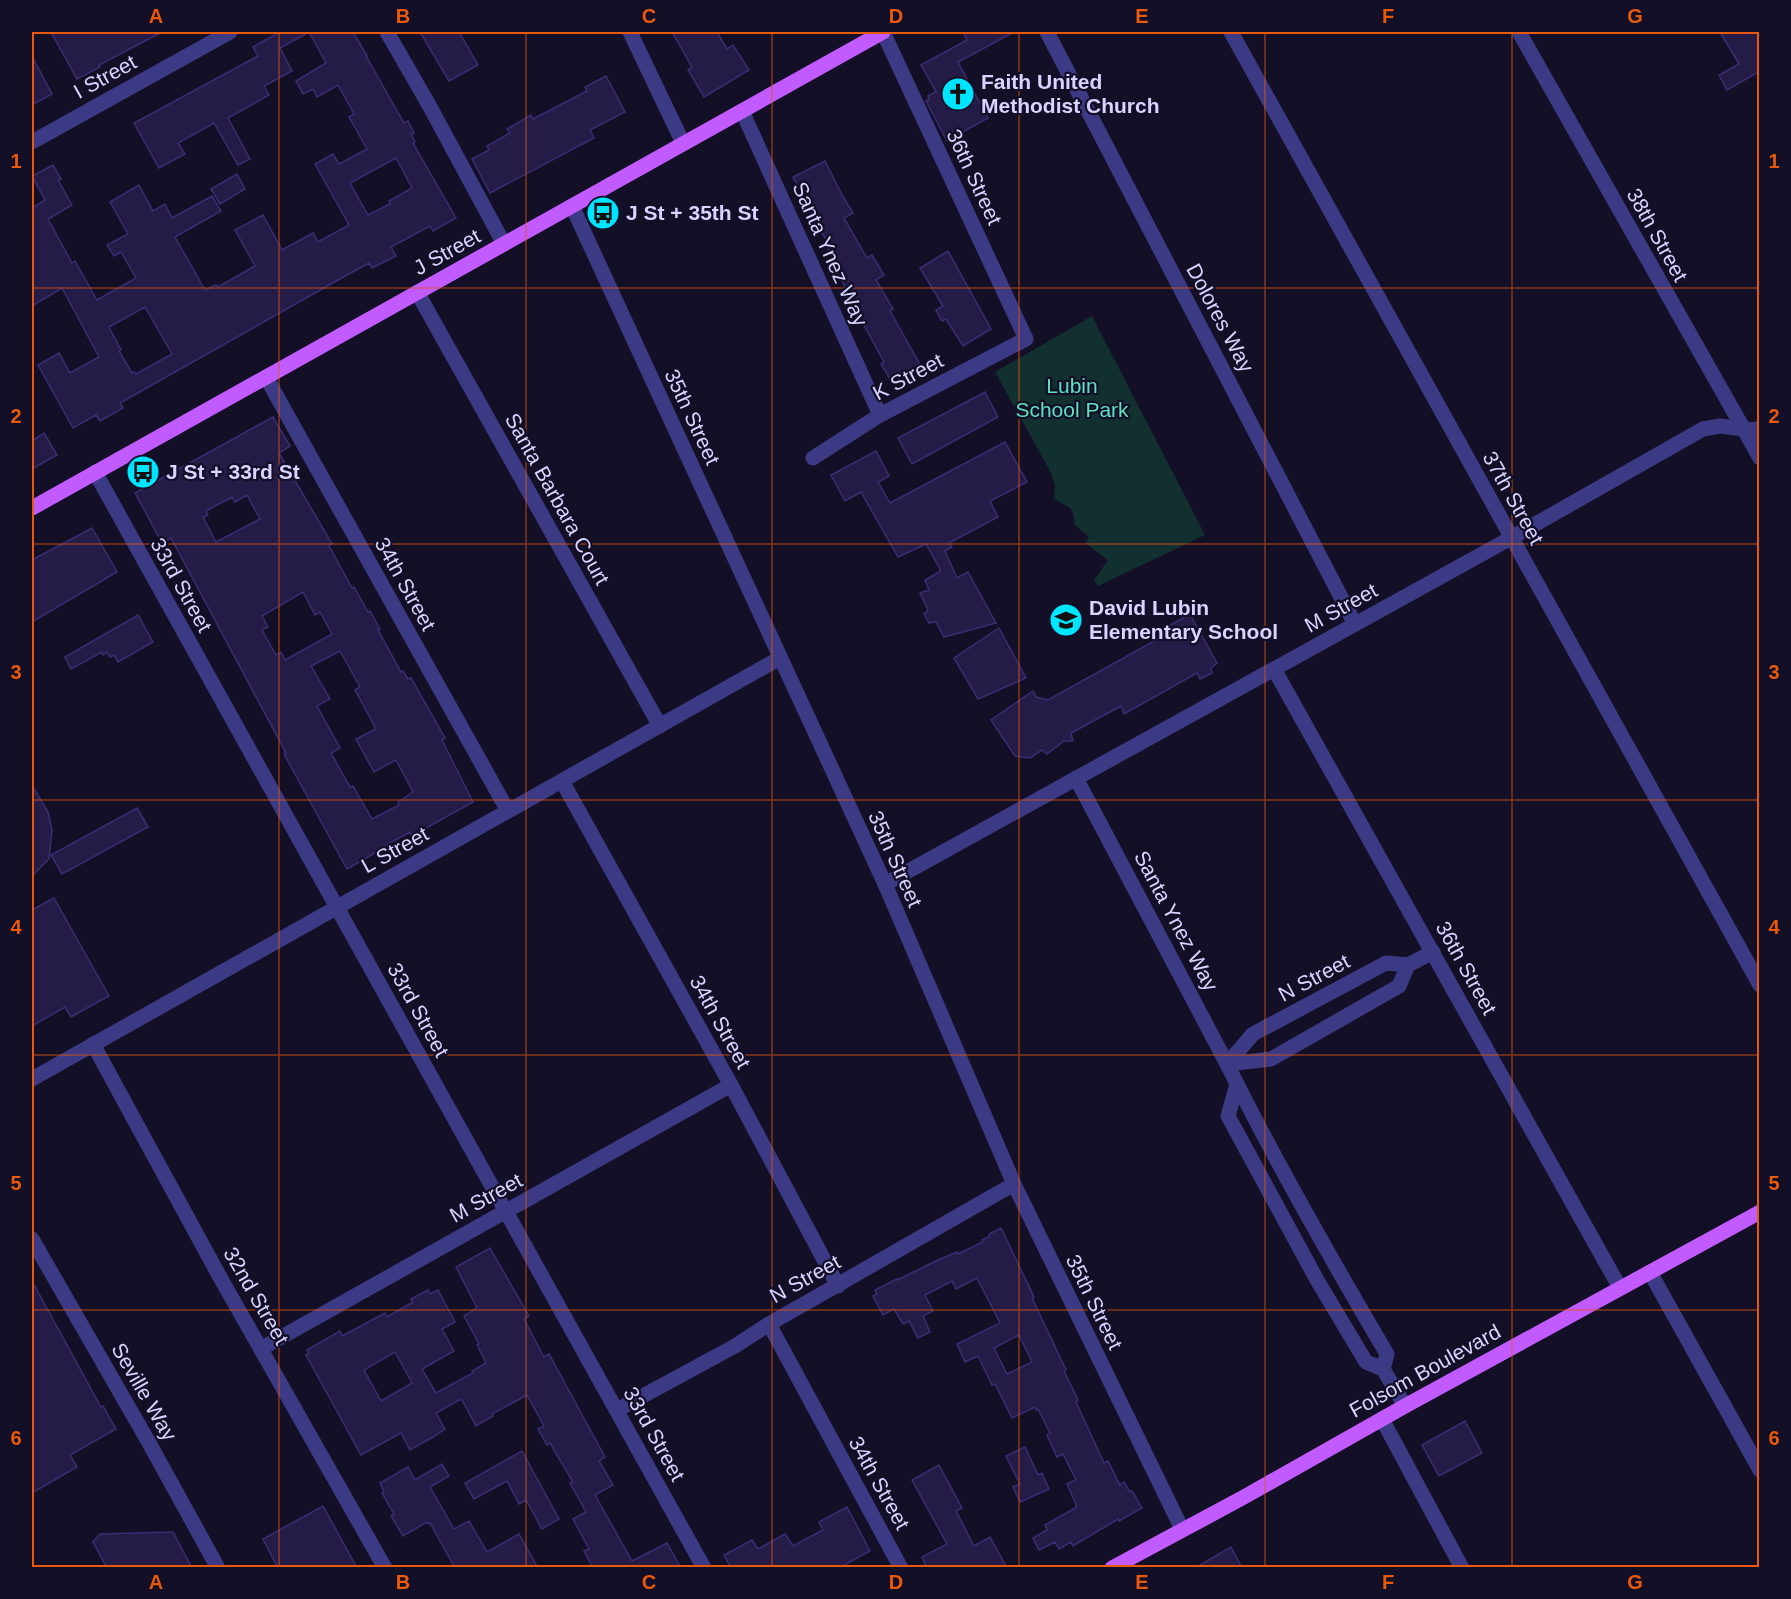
<svg xmlns="http://www.w3.org/2000/svg" width="1791" height="1599" font-family="Helvetica,sans-serif">
<rect width="100%" height="100%" fill="#130f26"/>
<polygon fill="#12302f" points="1092,316 1205,535 1098,586 1094,580 1108,560 1085,543 1089,537 1075,525 1073,513 1070,508 1054,499 1055,485 1050,471 995,372"/>
<g fill="#241b47" stroke="#3b2d73" stroke-width="1.5" fill-rule="evenodd">
<polygon points="51,32 162,32 99,65 100,67 77,79"/>
<path d="M280 32H353L367 56H366L404 123 408 121 414 133 411 134 415 142 413 143 456 218 433 231 430 226 391 247 396 256 372 268 369 263 338 280 120 403 123 408 100 421 96 415 73 428 38 365 59 353 70 373 99 357 62 288 32 306V208L45 200 32 176 53 165 61 179 58 180 72 205 48 219 72 263 75 261 97 300 136 278 121 252 114 256 107 245 128 234 110 202 139 185 153 211 165 204 172 218 212 196 221 211 175 237 205 290 216 285 218 287 255 266 235 230 263 215 282 250 313 233 318 242 349 225 315 164 333 154 339 164 367 149 349 117 354 114 338 85 317 97 313 89 303 94 296 81 326 63 309 32 280 48 292 71 264 86 269 95 228 118 250 159 238 165 214 123 178 143 185 154 159 168 134 123 258 56 253 47ZM396 158 412 188 389 201 390 204 368 215 350 183ZM145 307 172 354 136 374 134 372 132 373 119 351 121 350 109 327Z"/>
<polygon points="420,32 459,32 478,65 449,81"/>
<polygon points="672,32 717,32 727,49 733,45 749,70 704,97 688,70 692,67"/>
<polygon points="963,32 1014,32 958,62 988,118 947,141 926,101 929,100 928,96 936,92 921,65 967,40"/>
<polygon points="1720,32 1760,32 1760,71 1727,90 1719,75 1739,64"/>
<polygon points="32,56 52,94 32,105"/>
<polygon points="606,76 625,112 590,130 594,138 490,193 472,159 489,150 487,146 510,133 507,129 531,115 533,119 587,91 585,87"/>
<polygon points="825,161 841,193 853,213 844,218 867,258 872,255 884,275 876,280 893,309 890,311 922,368 893,384 881,364 884,362 853,305 855,304 838,274 841,272 824,242 826,240 810,211 793,177"/>
<polygon points="237,174 245,189 220,204 211,189"/>
<polygon points="948,251 991,329 963,346 946,319 942,321 936,310 943,306 920,268"/>
<polygon points="985,392 998,417 912,464 898,438"/>
<path d="M273 417 290 446 279 453 332 544 329 546 352 588 354 587 368 612 370 611 380 629 378 630 401 672 403 671 408 679 411 678 445 738 442 740 473 802 412 836 410 832 379 849 380 850 347 869 284 754 286 753 171 538 162 543 135 493ZM247 495 260 519 216 542 203 517 208 515 206 511 232 497 235 502ZM303 592 315 615 320 612 332 634 285 660 281 652 276 655 262 630 268 627 262 616ZM340 651 360 687 355 690 376 729 356 739 374 772 396 760 413 792 398 802 399 805 372 819 353 786 350 787 331 753 340 748 317 706 330 699 311 666Z"/>
<polygon points="44,433 57,455 32,469 32,441"/>
<polygon points="1005,442 1027,482 990,501 998,517 949,543 952,547 945,551 957,578 968,572 996,623 944,637 936,622 929,623 924,614 928,610 920,593 929,590 925,580 941,571 926,544 898,557 861,492 845,501 831,475 876,451 889,476 878,482 890,503"/>
<polygon points="92,528 117,572 32,622 32,560"/>
<polygon points="1190,614 1217,663 1211,668 1212,673 1200,679 1197,673 1124,714 1121,706 1071,733 1073,741 1064,741 1047,754 1042,750 1030,758 1015,756 991,720 1033,691 1036,697 1048,700 1158,639 1156,633"/>
<polygon points="138,615 153,642 118,662 114,655 110,657 107,652 103,655 102,652 71,669 65,657"/>
<polygon points="999,628 1026,678 978,699 954,658"/>
<polygon points="32,785 48,812 52,830 49,859 32,876"/>
<polygon points="137,808 148,827 62,874 51,855"/>
<polygon points="54,898 109,996 71,1017 65,1007 32,1026 32,910"/>
<path d="M1001 1228 1034 1297 1032 1298 1066 1370 1064 1371 1078 1400 1076 1402 1104 1463 1108 1461 1120 1485 1124 1482 1130 1492 1132 1491 1142 1508 1119 1521 1118 1519 1073 1546 1071 1542 1059 1549 1055 1542 1039 1550 1033 1538 1047 1530 1045 1525 1077 1507 1067 1484 1076 1480 1063 1454 1057 1457 1047 1435 1050 1433 1038 1409 1036 1410 1035 1407 1012 1418 995 1384 992 1385 978 1356 965 1362 957 1344 1000 1323 977 1278 956 1289 952 1281 925 1295 933 1311 923 1316 930 1332 918 1338 909 1321 903 1324 894 1309 883 1315 873 1296 877 1294 875 1290 897 1279V1280L936 1261 957 1252 958 1254 983 1242 982 1240 990 1236 989 1234ZM1019 1335 1032 1362 1007 1374 994 1348Z"/>
<path d="M490 1248 529 1316 524 1319 544 1357 549 1354 605 1457 599 1461 613 1485 595 1495 632 1561 667 1543 681 1568H593L584 1551 589 1549 573 1519 586 1512 570 1483 573 1482 550 1443 547 1445 538 1429 544 1426 527 1395 492 1414 493 1416 476 1426 462 1400H459L436 1413 445 1429 433 1437 410 1450 401 1433 361 1455 306 1355 309 1353 307 1350 340 1331 342 1336 385 1313 387 1317 413 1302 411 1299 428 1290 430 1294 438 1290 455 1322 442 1329 454 1351 422 1369 436 1393 473 1373 472 1371 486 1363 477 1345 479 1344 464 1316 477 1308 456 1267ZM395 1352 412 1383 381 1401 364 1370Z"/>
<polygon points="32,1281 101,1407 103,1406 116,1429 70,1455 77,1467 32,1493"/>
<polygon points="1465,1421 1482,1453 1439,1476 1422,1445"/>
<polygon points="1025,1447 1038,1475 1042,1473 1049,1489 1020,1502 1013,1487 1020,1484 1006,1456"/>
<polygon points="522,1451 559,1519 542,1529 526,1500 519,1504 507,1481 474,1499 465,1483"/>
<polygon points="442,1464 449,1476 430,1487 454,1529 469,1521 487,1552 519,1534 538,1568 455,1568 430,1523 428,1524 427,1522 403,1536 391,1516 394,1514 382,1493 384,1492 380,1483 408,1467 415,1480"/>
<polygon points="939,1465 962,1508 956,1511 974,1546 990,1537 1007,1568 927,1568 922,1557 947,1544 912,1480"/>
<polygon points="323,1506 357,1568 278,1568 263,1539"/>
<polygon points="847,1507 870,1551 839,1568 731,1568 724,1555 752,1540 758,1549 785,1534 793,1546 823,1530 819,1522"/>
<polygon points="173,1532 192,1568 107,1568 93,1542 100,1534"/>
<polygon points="1231,1547 1242,1568 1195,1568"/>
</g>
<g fill="none" stroke-linecap="round" stroke-linejoin="round">
<g stroke="#3d3a85" stroke-width="15">
<polyline points="387,32 429,105 504,244"/>
<polyline points="630,32 683,143"/>
<polyline points="1047,32 1355,624"/>
<polyline points="1231,32 1760,985"/>
<polyline points="1519,32 1760,458"/>
<polyline points="742,111 880,415"/>
<polyline points="32,142 230,32"/>
<polyline points="572,206 885,884 1014,1184 1182,1529"/>
<polyline points="417,292 660,726"/>
<polyline points="266,377 508,811"/>
<polyline points="813,458 880,415 1026,339 883,32"/>
<polyline points="95,472 704,1568"/>
<polyline points="1274,669 1620,1288"/>
<path d="M1076 778 1227 1064C1276 1163 1331 1259 1387 1354L1383 1369"/>
<polyline points="562,781 731,1085 838,1286"/>
<polyline points="885,884 1511,538 1703,429 1720,426 1753,430 1760,428"/>
<polyline points="93,1044 221,1279 385,1568"/>
<polyline points="1227,1064 1253,1034 1386,963 1408,965 1433,952"/>
<polyline points="1227,1064 1271,1059 1399,986 1408,965"/>
<polyline points="32,1079 780,658"/>
<polyline points="1237,1084 1228,1116 1317,1280 1366,1362 1383,1369 1405,1406"/>
<polyline points="32,1239 148,1441 218,1568"/>
<polyline points="1650,1272 1760,1470"/>
<polyline points="769,1324 901,1568"/>
<polyline points="262,1348 731,1085"/>
<polyline points="617,1410 735,1346 769,1324 1014,1184"/>
<polyline points="1382,1419 1462,1568"/>
</g>
<g stroke="#c25bff" stroke-width="15">
<polyline points="32,508 883,32"/>
<polyline points="1112,1568 1244,1497 1405,1406 1760,1212"/>
</g>
</g>
<path fill="none" stroke="#e8590c" stroke-width="1.5" stroke-opacity="0.55" d="M279 32V1568M526 32V1568M772 32V1568M1019 32V1568M1265 32V1568M1512 32V1568M32 288H1760M32 544H1760M32 800H1760M32 1055H1760M32 1310H1760"/>
<defs>
<g id="church-disc" transform="scale(1.725)"><circle r="9.5" fill="#00e5ff" stroke="#130f26"/><path d="M-1.2-6h2.4v3.5h3.3v2.4h-3.3V6h-2.4V-.1h-3.3v-2.4h3.3Z" fill="#111"/></g>
<g id="bus-disc" transform="scale(1.725)"><circle r="9.5" fill="#00e5ff" stroke="#130f26"/><path d="M-5-6H5V4H4V6H2V4H-2V6H-4V4H-5ZM-3.5-4V0h7V-4ZM-3.5 1.2v1.5H-2V1.2ZM2 1.2v1.5H3.5V1.2Z" fill="#111"/></g>
<g id="school-disc" transform="scale(1.725)"><circle r="9.5" fill="#00e5ff" stroke="#130f26"/><path d="M0-5L7-2L0 1L-7-2ZM-4 1L0 2.5L4 1V4Q0 6-4 4Z" fill="#111"/></g>
</defs>
<g fill-rule="evenodd">
<use href="#church-disc" x="958" y="94"/>
<use href="#bus-disc" x="603" y="213"/>
<use href="#bus-disc" x="143" y="472"/>
<use href="#school-disc" x="1066" y="620"/>
</g>
<g text-anchor="middle" stroke-width="4.5" stroke-linejoin="round" paint-order="stroke">
<g font-size="21" fill="#d9d4ff" stroke="#130f26">
<text transform="translate(105 77) rotate(-29)" y="7">I Street</text>
<text transform="translate(974 177) rotate(65)" y="7">36th Street</text>
<text transform="translate(1657 235) rotate(61)" y="7">38th Street</text>
<text transform="translate(447 252) rotate(-29)" y="7">J Street</text>
<text transform="translate(830 254) rotate(66)" y="7">Santa Ynez Way</text>
<text transform="translate(1220 318) rotate(62)" y="7">Dolores Way</text>
<text transform="translate(908 377) rotate(-28)" y="7">K Street</text>
<text transform="translate(692 417) rotate(65)" y="7">35th Street</text>
<text transform="translate(1513 498) rotate(61)" y="7">37th Street</text>
<text transform="translate(557 499) rotate(61)" y="7">Santa Barbara Court</text>
<text transform="translate(405 584) rotate(61)" y="7">34th Street</text>
<text transform="translate(181 585) rotate(61)" y="7">33rd Street</text>
<text transform="translate(1341 608) rotate(-29)" y="7">M Street</text>
<text transform="translate(395 850) rotate(-29)" y="7">L Street</text>
<text transform="translate(895 859) rotate(66)" y="7">35th Street</text>
<text transform="translate(1176 921) rotate(62)" y="7">Santa Ynez Way</text>
<text transform="translate(1466 968) rotate(61)" y="7">36th Street</text>
<text transform="translate(1314 978) rotate(-28)" y="7">N Street</text>
<text transform="translate(418 1010) rotate(61)" y="7">33rd Street</text>
<text transform="translate(720 1022) rotate(61)" y="7">34th Street</text>
<text transform="translate(486 1198) rotate(-29)" y="7">M Street</text>
<text transform="translate(805 1279) rotate(-29)" y="7">N Street</text>
<text transform="translate(256 1296) rotate(60)" y="7">32nd Street</text>
<text transform="translate(1094 1302) rotate(64)" y="7">35th Street</text>
<text transform="translate(1425 1371) rotate(-29)" y="7">Folsom Boulevard</text>
<text transform="translate(144 1392) rotate(60)" y="7">Seville Way</text>
<text transform="translate(654 1434) rotate(61)" y="7">33rd Street</text>
<text transform="translate(879 1483) rotate(61)" y="7">34th Street</text>
</g>
<g font-size="21" font-weight="bold" fill="#d9d4ff" stroke="#130f26" text-anchor="start">
<text x="981" y="89">Faith United<tspan x="981" dy="24">Methodist Church</tspan></text>
<text x="626" y="220">J St + 35th St</text>
<text x="166" y="479">J St + 33rd St</text>
<text x="1089" y="615">David Lubin<tspan x="1089" dy="24">Elementary School</tspan></text>
</g>
<g font-size="21" fill="#5fe0c0" stroke="#130f26">
<text x="1072" y="393">Lubin<tspan x="1072" dy="24">School Park</tspan></text>
</g>
</g>
<rect width="1791" height="1599" fill="none" stroke="#130f26" stroke-width="66"/>
<rect x="33" y="33" width="1725" height="1533" fill="none" stroke="#e8590c" stroke-width="2"/>
<g font-size="20" text-anchor="middle" font-weight="bold" fill="#e8590c">
<text x="156" y="23">A</text>
<text x="403" y="23">B</text>
<text x="649" y="23">C</text>
<text x="896" y="23">D</text>
<text x="1142" y="23">E</text>
<text x="1388" y="23">F</text>
<text x="1635" y="23">G</text>
<text x="16" y="168">1</text>
<text x="1774" y="168">1</text>
<text x="16" y="423">2</text>
<text x="1774" y="423">2</text>
<text x="16" y="679">3</text>
<text x="1774" y="679">3</text>
<text x="16" y="934">4</text>
<text x="1774" y="934">4</text>
<text x="16" y="1190">5</text>
<text x="1774" y="1190">5</text>
<text x="16" y="1445">6</text>
<text x="1774" y="1445">6</text>
<text x="156" y="1589">A</text>
<text x="403" y="1589">B</text>
<text x="649" y="1589">C</text>
<text x="896" y="1589">D</text>
<text x="1142" y="1589">E</text>
<text x="1388" y="1589">F</text>
<text x="1635" y="1589">G</text>
</g>
</svg>
